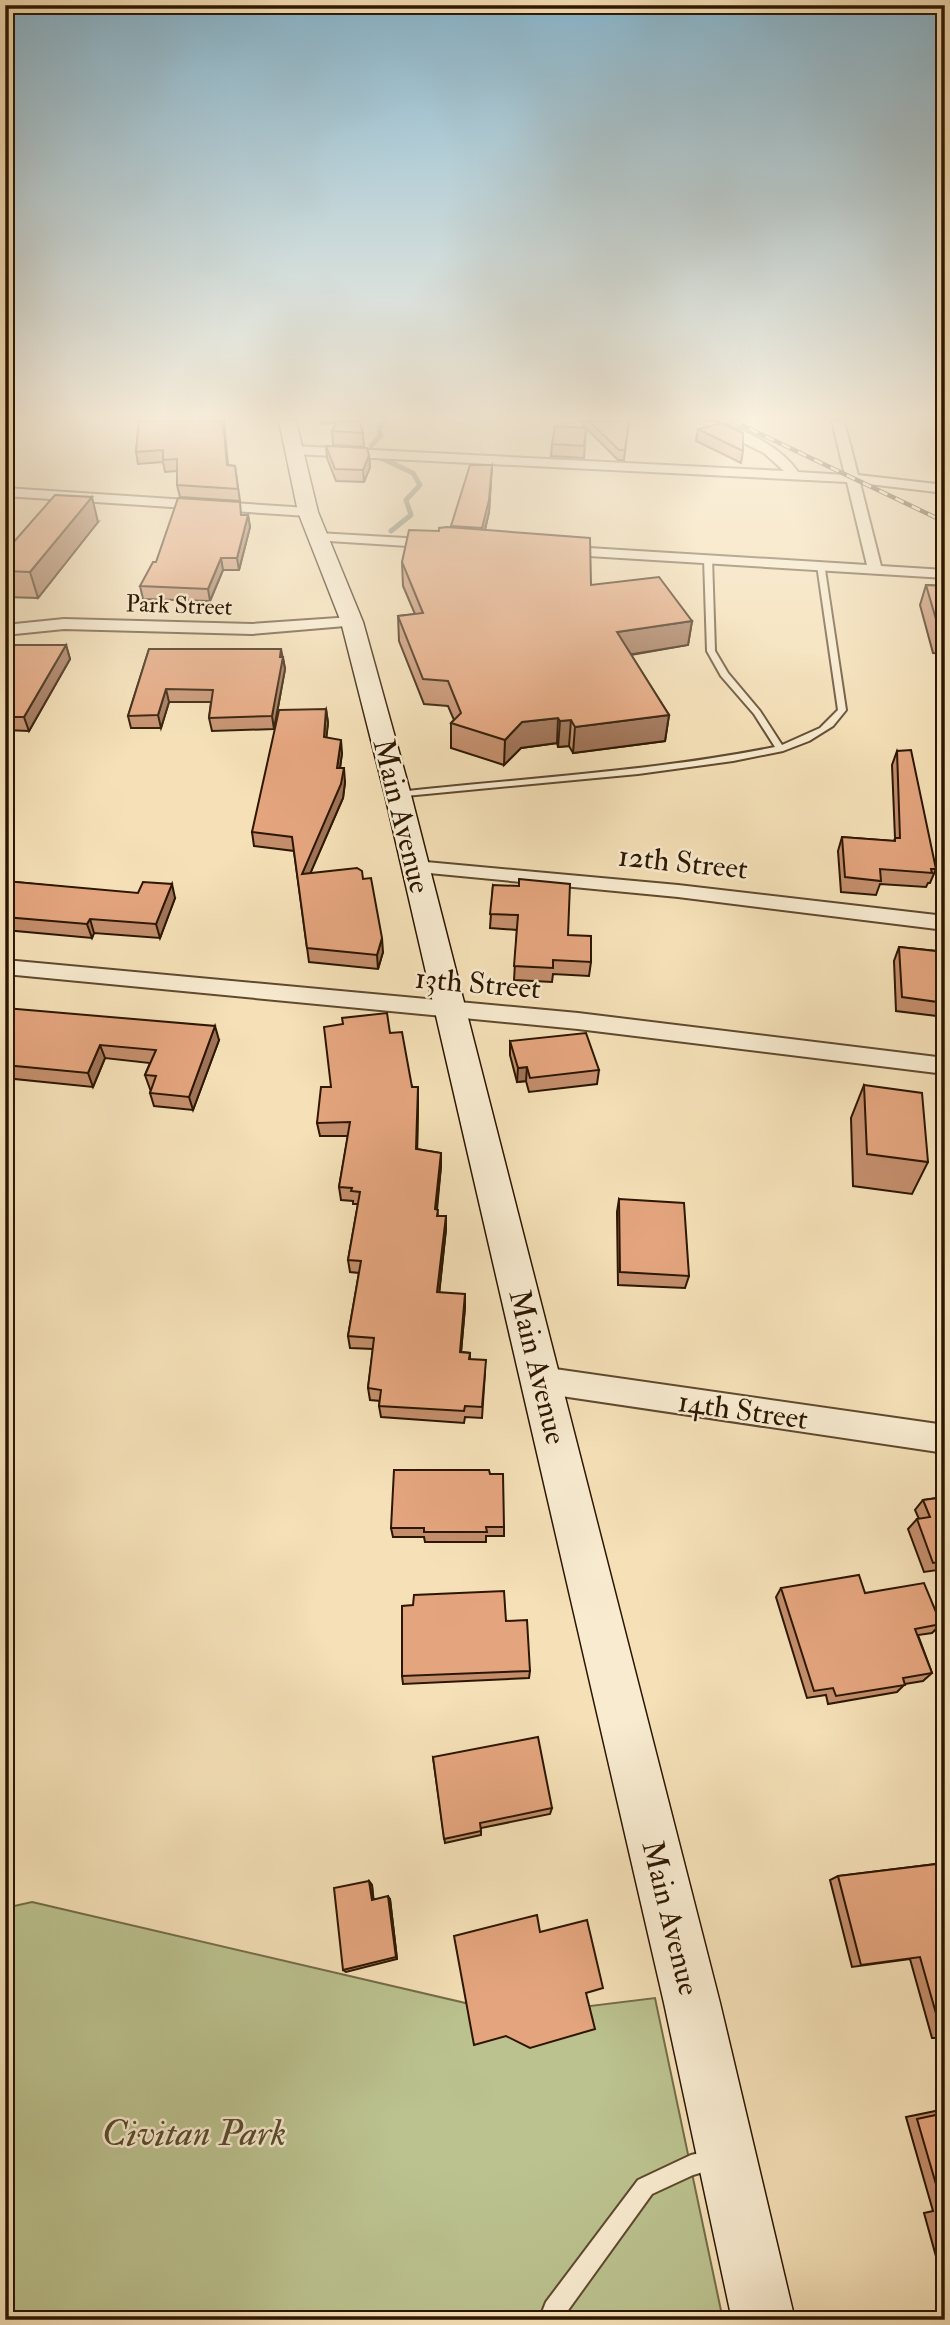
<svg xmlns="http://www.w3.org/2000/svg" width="950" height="2325" font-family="'IM FELL Double Pica',serif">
<rect width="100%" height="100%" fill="#f5e0b7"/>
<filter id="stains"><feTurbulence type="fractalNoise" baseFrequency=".00286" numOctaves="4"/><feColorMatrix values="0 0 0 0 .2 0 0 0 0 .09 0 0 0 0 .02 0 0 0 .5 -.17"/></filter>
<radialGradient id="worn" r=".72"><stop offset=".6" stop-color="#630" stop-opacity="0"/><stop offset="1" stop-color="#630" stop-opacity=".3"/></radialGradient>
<polygon fill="#bbc28f" stroke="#746c48" stroke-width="2" points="32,1902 517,2015 655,1998 723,2320 5,2320 5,1908"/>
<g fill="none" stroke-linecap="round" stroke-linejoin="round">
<g stroke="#707b69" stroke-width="5">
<polyline points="371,446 381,435 379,429 385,421"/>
<polyline points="381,458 413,473 420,485 406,500 411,515 391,531"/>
</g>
<g stroke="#5f492e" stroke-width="4">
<g id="service">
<path d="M708 556 712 558 715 651 728 673 760 711 782 745 820 728 838 710 817 565 824 563 846 710 833 726 809 741 783 751 733 761 638 774 395 797 393 795 398 792C524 778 650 772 775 747L754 714 721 676 707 651 704 558Z"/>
<polygon points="713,2150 720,2153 723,2160 720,2167 693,2175 652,2194 561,2320 539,2320 546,2302 638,2180 691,2155"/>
</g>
</g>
<g stroke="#5f492e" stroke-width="4">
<g id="minor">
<path d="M699 421C731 420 780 445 798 472L845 475 832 421H844L858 475 945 485V493L860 483 881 566 945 570V578L556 554 549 550 556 546 867 565 847 482 294 454 288 450 294 446 784 471 764 453Z"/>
<polygon points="5,488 308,508 315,512 308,516 5,496"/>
<polygon points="318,533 440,540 447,544 440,548 313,540 313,534"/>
<polygon points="352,617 360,622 357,625 252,634 64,629 5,635 5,625 64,619 252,624"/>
<polygon points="415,861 678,885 945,916 945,930 678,897 408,871 405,867 408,863"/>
<polygon points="5,960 578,1013 945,1058 945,1074 578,1029 5,974"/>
<polygon points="541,1367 945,1425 945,1453 541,1393 531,1389 527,1380 531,1371"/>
</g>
</g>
<g stroke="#2d1701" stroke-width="3">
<polygon id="secondary" points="279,421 296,421 318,512 363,622 411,795 720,2003 795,2320 732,2320 664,2003 385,795 341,622 298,512"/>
</g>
<use href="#service" fill="#f8ebd0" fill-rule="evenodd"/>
<use href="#minor" fill="#f8ebd0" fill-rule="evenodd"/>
<use href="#secondary" fill="#f8ebd0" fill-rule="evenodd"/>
<g stroke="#2d1701" stroke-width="4.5">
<polyline id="rail" points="733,421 945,522"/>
</g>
<use href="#rail" stroke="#f8ebd0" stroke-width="2.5" stroke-dasharray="9" stroke-linecap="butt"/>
</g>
<g fill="#c48e6c" stroke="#2d1701" stroke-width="2">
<polygon points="139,421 224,421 228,465 235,466 240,501 180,497 177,485 177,471 165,472 163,462 138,464 136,452"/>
<polygon points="321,421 359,421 363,433 364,447 333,445 332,431 336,423 322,424"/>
<polygon points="579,421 629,421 624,460 618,460"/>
<polygon points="586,428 584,458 551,456 552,444"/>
<polygon points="698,429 743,451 741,463 696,441"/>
<polygon points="326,446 369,455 370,467 364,482 336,481 327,458"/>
<polygon points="492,465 489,512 485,530 591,585 692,621 688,645 631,655 669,715 665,741 573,753 569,746 558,747 557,743 521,748 504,765 451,748 451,723 454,720 448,706 424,704 399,641 398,616 415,614 403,586 402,562 439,531 451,528"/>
<polygon points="242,515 248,515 250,527 239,570 223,570 210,601 143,599 140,586"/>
<polygon points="98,522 38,598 5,597 5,552"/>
<polygon points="926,585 945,586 945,654 933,653 920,605"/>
<polygon points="66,645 70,659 29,731 5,730 5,648"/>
<polygon points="149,649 283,657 285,669 274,729 212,731 209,718 211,702 169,702 161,728 131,728 128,716"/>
<polygon points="326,709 328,723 326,737 342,753 340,768 345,782 343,798 310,873 383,952 378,969 309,962 294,851 254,846 252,832"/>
<polygon points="897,751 936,869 930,883 928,883 926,887 880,884 876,895 841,892 838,851 842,837 894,841 895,838 892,765"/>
<polygon points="5,881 175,898 160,938 94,933 92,938 5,930"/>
<polygon points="493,885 568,935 591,962 589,976 553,974 552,982 514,980 517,930 490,928"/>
<polygon points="899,947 945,952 945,1017 896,1011 894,961"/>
<polygon points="5,1008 219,1040 193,1110 154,1106 150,1093 151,1089 150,1089 145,1075 150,1063 105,1058 93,1087 5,1078"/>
<polygon points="390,1033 418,1101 417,1149 441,1153 441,1166 437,1210 438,1216 446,1229 439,1293 465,1307 461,1352 470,1353 470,1359 485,1372 482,1418 465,1417 464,1423 381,1417 379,1406 380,1401 370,1400 368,1388 373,1349 350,1348 348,1336 359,1273 350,1272 348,1260 358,1204 353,1204 353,1201 341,1200 339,1187 348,1136 320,1136 317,1123 331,1087"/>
<polygon points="510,1041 599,1070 597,1084 529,1092 526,1081 517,1082 510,1055"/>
<polygon points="864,1085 928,1162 912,1194 853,1186 851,1118"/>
<polygon points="619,1199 689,1276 685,1288 618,1285 617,1212"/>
<polygon points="490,1474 504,1527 504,1536 486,1536 486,1542 425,1542 424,1537 393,1537 391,1528"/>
<polygon points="945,1497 945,1569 924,1572 908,1529 917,1519 919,1519 915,1510 923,1500"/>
<polygon points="781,1588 865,1593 941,1624 932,1633 918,1635 932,1673 923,1681 905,1684 897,1692 828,1704 826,1695 807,1698 776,1597"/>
<polygon points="506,1621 530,1671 529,1678 403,1684 402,1676"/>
<polygon points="433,1757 552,1808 550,1814 481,1828 481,1835 445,1843"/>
<polygon points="945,1863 945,2038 932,2038 910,1959 852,1967 830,1880 838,1876"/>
<polygon points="369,1881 372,1885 373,1899 390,1899 397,1959 346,1972 343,1970"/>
<polygon points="945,2109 945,2289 924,2213 933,2211 906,2117"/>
</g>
<g fill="#a07458" stroke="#2d1701" stroke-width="2">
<polygon points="369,455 370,467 364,482 363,470"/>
<polygon points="492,465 489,512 482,541 482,528"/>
<polygon points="92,497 98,522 38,598 30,572"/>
<polygon points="248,515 250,527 239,570 237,558"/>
<polygon points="221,558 223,570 210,601 208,589"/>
<polygon points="692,621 688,645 615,657 617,632"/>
<polygon points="66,645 70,659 29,731 24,717"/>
<polygon points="281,649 285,669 274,729 272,716"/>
<polygon points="166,689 169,702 161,728 158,715"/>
<polygon points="326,709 328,723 325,751 324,737"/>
<polygon points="669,715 665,741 573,753 575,727"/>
<polygon points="558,718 557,743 521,748 504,765 505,740 522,722"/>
<polygon points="571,720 569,746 558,747 560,721"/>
<polygon points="341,740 342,753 338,782 337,768"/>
<polygon points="344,768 345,782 343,798 304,888 302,874"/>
<polygon points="172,884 175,898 160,938 156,924"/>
<polygon points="90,919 94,933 92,938 87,924"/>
<polygon points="382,938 383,952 378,969 377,955"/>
<polygon points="215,1026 219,1040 193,1110 189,1097"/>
<polygon points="100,1045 105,1058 93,1087 88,1073"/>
<polygon points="527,1067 526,1081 517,1082 518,1068"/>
<polygon points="418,1087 418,1101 417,1162 416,1149"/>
<polygon points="441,1153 441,1166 435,1222 435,1209"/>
<polygon points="446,1216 446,1229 438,1305 437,1292"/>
<polygon points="465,1294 465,1307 460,1364 460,1352"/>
<polygon points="369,1881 372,1885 374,1903 372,1900"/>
<polygon points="388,1896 390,1899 397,1959 396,1957"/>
</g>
<g fill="#e4a57e" stroke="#2d1701" stroke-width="2">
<polygon points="139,421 223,421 227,465 235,466 238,489 177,485 177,459 163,460 163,450 136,452"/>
<polygon points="337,421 359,421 363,433 332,431"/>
<polygon points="589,421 629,421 625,450 619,450"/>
<polygon points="722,423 743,433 743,451 698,429"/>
<polygon points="555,426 586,428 584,446 552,444"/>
<polygon points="326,446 367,448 369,455 363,470 335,469"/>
<polygon points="470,465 492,465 489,500 482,528 451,526"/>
<polygon points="55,495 92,497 30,572 5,571 5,552"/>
<polygon points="178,498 240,502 241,515 248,515 237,558 221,558 208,589 140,586 153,562 156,562"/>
<polygon points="447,527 590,538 591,585 659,577 692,621 617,632 669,715 575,727 571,720 560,721 558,718 522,722 505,740 451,723 461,713 448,681 423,679 398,616 423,613 402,562 409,530 439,531 439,528"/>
<polygon points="926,585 945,586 945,634 940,633"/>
<polygon points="15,645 66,645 24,717 5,717 5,648 13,648"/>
<polygon points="149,649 281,649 280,657 283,657 272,716 209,718 213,690 166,689 158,715 128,716"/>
<polygon points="326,709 324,737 341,740 337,768 344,768 341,784 302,874 357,868 362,871 363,879 371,878 382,938 377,955 307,948 292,837 252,832 279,710"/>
<polygon points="911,750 936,869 931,869 932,873 880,869 881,881 845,877 842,837 895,841 895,838 900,838 897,751"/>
<polygon points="519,879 570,884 568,935 591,936 591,962 553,960 553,968 514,966 518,915 490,914 493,885 519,886"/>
<polygon points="5,881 138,893 143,882 172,884 156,924 90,919 87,924 5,917"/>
<polygon points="899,947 945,952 945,1003 902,997"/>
<polygon points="5,1008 215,1026 189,1097 150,1093 156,1076 145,1075 156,1050 100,1045 88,1073 5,1065"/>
<polygon points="387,1013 390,1033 402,1032 412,1087 418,1087 416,1149 441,1153 435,1209 438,1210 437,1216 446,1216 437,1292 465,1294 460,1352 470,1353 469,1359 486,1360 482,1407 465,1406 464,1411 379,1406 381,1390 368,1388 374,1338 348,1336 361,1261 348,1260 360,1192 351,1191 352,1188 339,1187 350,1122 317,1123 321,1087 331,1087 324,1027 343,1024 342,1018"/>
<polygon points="586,1033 599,1070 530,1078 527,1067 518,1068 510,1041"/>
<polygon points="864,1085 922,1093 928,1162 867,1154"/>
<polygon points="619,1199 684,1203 689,1276 620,1272"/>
<polygon points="394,1470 489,1470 490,1474 503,1474 504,1527 486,1527 487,1532 424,1532 424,1528 391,1528"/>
<polygon points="945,1497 945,1561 933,1563 917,1519 930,1517 923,1500"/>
<polygon points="859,1575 865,1593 924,1583 941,1624 915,1629 932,1673 903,1678 905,1685 836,1696 833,1688 814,1691 781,1588"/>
<polygon points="504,1591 506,1621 527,1620 530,1671 402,1676 402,1606 413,1605 414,1595"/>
<polygon points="538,1737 552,1808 480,1823 481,1831 444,1839 433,1757"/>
<polygon points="945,1863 945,2038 943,2038 920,1957 861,1965 838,1876"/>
<polygon points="369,1881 372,1900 388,1896 396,1957 343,1970 334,1888"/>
<polygon points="537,1915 540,1932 587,1920 603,1988 586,1993 595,2029 530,2048 506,2036 474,2045 454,1936"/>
<polygon points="945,2113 945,2250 936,2218 945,2215 917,2119"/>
</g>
<linearGradient id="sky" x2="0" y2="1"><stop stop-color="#89b8d1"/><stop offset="0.56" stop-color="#faf1df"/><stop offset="1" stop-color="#faf1df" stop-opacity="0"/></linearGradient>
<rect width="950" height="746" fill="url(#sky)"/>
<g text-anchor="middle" stroke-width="5" stroke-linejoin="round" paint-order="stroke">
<g font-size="24" fill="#2d1701" stroke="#f8ebd0">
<text transform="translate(179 605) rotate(2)" y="8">Park Street</text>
</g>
<g font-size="30" fill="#2d1701" stroke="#f8ebd0">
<text transform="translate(402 816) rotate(76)" y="10">Main Avenue</text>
<text transform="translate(683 862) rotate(6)" y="10">12th Street</text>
<text transform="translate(478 983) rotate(5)" y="10">13th Street</text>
<text transform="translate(538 1367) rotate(76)" y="10">Main Avenue</text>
<text transform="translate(743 1410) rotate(8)" y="10">14th Street</text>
<text transform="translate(671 1918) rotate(76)" y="10">Main Avenue</text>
</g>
<g font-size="37" font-style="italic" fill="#584a2c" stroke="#f8ebd0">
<text x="194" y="2145">Civitan Park</text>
</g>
</g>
<rect width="950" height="2325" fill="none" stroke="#f5e0b7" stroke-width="28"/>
<rect x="7" y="7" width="936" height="2311" fill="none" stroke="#2d1701" stroke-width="3.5"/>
<rect x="14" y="14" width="922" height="2297" fill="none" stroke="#2d1701" stroke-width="2"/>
<rect width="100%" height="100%" filter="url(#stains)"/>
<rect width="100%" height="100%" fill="url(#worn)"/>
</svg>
